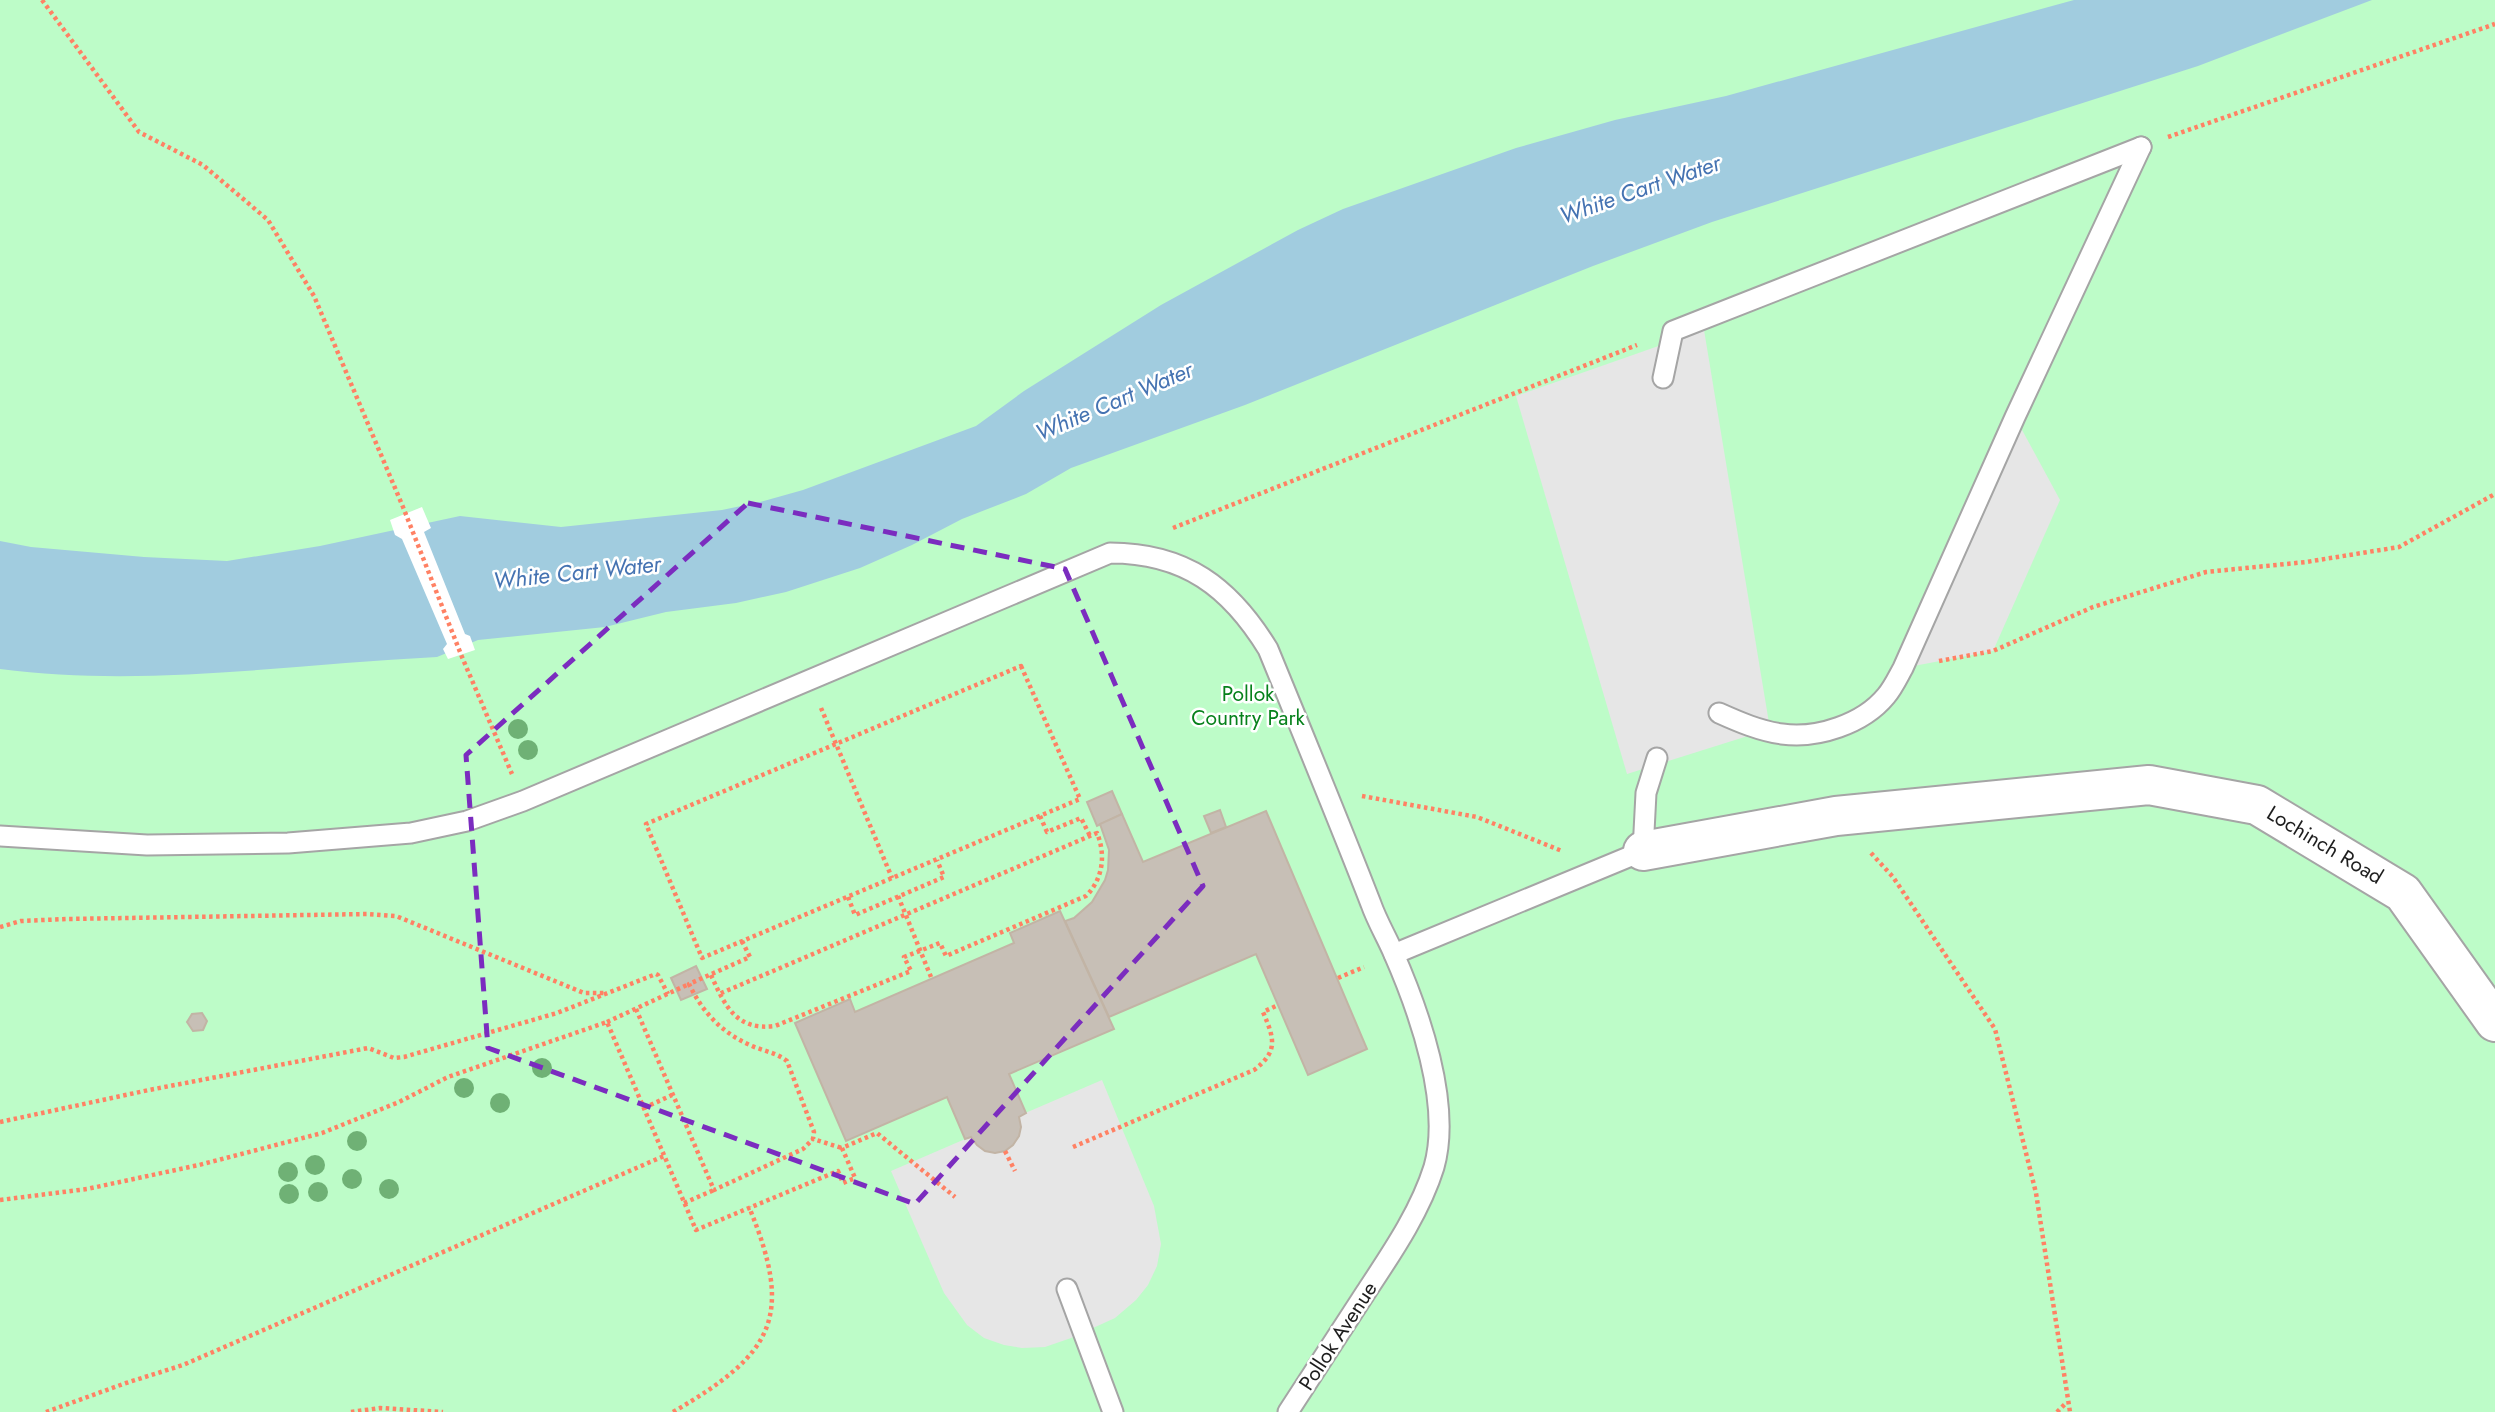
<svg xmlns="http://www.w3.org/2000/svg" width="2495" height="1412" font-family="Jost,sans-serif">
<rect width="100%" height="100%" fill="#efece3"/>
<rect fill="#bdfcc8" x="0" y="0" width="2495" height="1412"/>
<g fill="#e6e6e6">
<polygon points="1704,330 1770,729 1627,774 1516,396"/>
<polygon points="2015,417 2060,500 1993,651 1903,668"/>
<polygon points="1102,1080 1154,1206 1161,1244 1157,1266 1148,1285 1136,1300 1115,1318 1071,1338 1045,1347 1022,1348 1004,1345 984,1338 967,1325 944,1293 891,1171"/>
</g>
<path fill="#a1ccdf" d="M2074 0H2372L2198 66 1712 222 1593 266 1245 405 1071 468 1026 494 962 519 912 545 860 568 786 592 736 603 666 612 605 627 478 640 437 657C292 664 145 688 0 669V541L31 547 144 557 227 561 320 546 460 516 561 527 722 510 760 502 803 490 976 426 1024 391 1161 305 1298 230 1343 209 1516 148 1615 120 1726 96Z"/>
<polygon fill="#fff" points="422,507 431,528 424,532 465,634 470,636 475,650 448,659 443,649 447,644 402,539 395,535 390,520"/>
<g fill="#c7bfb6" stroke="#c2b4a5" stroke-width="2">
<polygon points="1112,791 1122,814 1097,826 1087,802"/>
<polygon points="1220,810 1226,827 1211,833 1204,816"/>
<polygon points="1266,811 1367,1049 1308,1075 1256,954 1109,1017 1065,921 1074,918 1092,902 1105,880 1108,870 1109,850 1100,824 1122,814 1143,862"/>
<polygon points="1060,911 1114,1029 1009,1074 1026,1113 1019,1117 1021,1127 1019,1136 1013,1145 1005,1151 995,1153 985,1151 977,1145 971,1137 965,1139 947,1097 846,1141 795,1023 850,999 855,1012 1014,943 1010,933"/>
<polygon points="696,966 707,989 681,1000 671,978"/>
<polygon points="202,1013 207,1021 203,1030 193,1031 187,1022 192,1014"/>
</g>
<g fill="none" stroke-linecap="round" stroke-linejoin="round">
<g stroke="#a5a5a5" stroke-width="23">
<g id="lane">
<polyline points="1663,378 1673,331 2141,147"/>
<path d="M1719 713C1739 722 1760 731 1782 734 1817 739 1863 724 1886 696 1893 688 1898 677 1903 668L2015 417 2141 147"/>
<path d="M0 836 147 845 288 843 411 833 467 821 523 801 1110 553C1185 553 1230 587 1268 649 1303 734 1338 819 1371 904 1377 921 1386 936 1393 952 1419 1011 1452 1104 1434 1167 1420 1212 1391 1254 1366 1292 1340 1332 1314 1372 1288 1412"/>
<polyline points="1394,954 1643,851 1646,793 1657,758"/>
<polyline points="1067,1289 1113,1412"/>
</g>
</g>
<g stroke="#a5a5a5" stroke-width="42">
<polyline id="street" points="1643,851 1836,816 2149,785 2257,805 2403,893 2495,1022"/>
</g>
<g stroke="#ff8164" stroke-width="4.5" stroke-dasharray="3.5 3.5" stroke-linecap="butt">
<polyline points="42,0 139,132 203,165 268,220 314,296 403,507 462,657 512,774"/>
<polyline points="2168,137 2495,24"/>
<polyline points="1173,528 1637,345"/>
<polyline points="1939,661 1993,651 2093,607 2206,572 2306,562 2399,547 2495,494"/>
<polygon points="1021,666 1080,799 702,958 646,824"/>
<polyline points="821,708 892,878"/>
<polyline points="1362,796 1477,817 1562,851"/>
<polyline points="1040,816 1047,832 1081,818 1090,836"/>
<polyline points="1871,853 1893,877 1995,1029 2036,1193 2070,1412"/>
<polyline points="898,896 931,977"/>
<polyline points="848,897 855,915 944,877 937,860"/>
<polyline points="0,927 21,921 66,919 368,914 396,916 584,993 604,993"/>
<path d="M742 941 750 957 689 984C703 1013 722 1033 752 1046 764 1051 777 1053 787 1061L814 1132 813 1139 842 1148"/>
<path d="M711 975C725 1006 736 1031 775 1026L911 971 904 957 940 943 946 956 1086 896C1103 879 1106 855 1097 833L719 994"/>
<polyline points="1338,978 1364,967"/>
<polyline points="636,1009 714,1190 803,1149 813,1139"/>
<polyline points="607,1022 689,984"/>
<polyline points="644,1108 672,1095"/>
<polyline points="0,1122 149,1090 368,1048 394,1058 404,1057 557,1013 656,974 658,975 668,994"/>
<path d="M1073 1147 1254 1070C1279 1051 1274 1038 1263 1012L1278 1005"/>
<polyline points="1005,1151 1015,1171"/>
<polyline points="0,1200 87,1189 199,1165 322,1133 399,1102 448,1077 607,1022 696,1230 838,1171 843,1183 855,1178 842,1148 877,1133 955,1197"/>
<polyline points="684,1203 714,1190"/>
<polyline points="46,1412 126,1383 183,1365 664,1156"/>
<polyline points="351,1412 380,1408 443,1412"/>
<path d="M673 1412C773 1354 795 1318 749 1207"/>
<polyline points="2057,1412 2067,1402"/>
</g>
<use href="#lane" stroke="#fff" stroke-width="19"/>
<use href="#street" stroke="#fff" stroke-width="38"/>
</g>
<g fill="#6fb175">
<circle cx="518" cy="729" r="10"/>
<circle cx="528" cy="750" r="10"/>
<circle cx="542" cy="1068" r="10"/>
<circle cx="464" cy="1088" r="10"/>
<circle cx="500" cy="1103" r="10"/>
<circle cx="357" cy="1141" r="10"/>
<circle cx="315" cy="1165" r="10"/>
<circle cx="288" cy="1172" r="10"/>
<circle cx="352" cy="1179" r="10"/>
<circle cx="389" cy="1189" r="10"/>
<circle cx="318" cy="1192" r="10"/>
<circle cx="289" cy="1194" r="10"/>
</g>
<path fill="none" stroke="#7b2cbf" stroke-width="5" stroke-dasharray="14 9" stroke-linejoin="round" d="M748 503 1065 569 1203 886 915 1204 488 1048 466 755Z"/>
<g text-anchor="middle" stroke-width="5" stroke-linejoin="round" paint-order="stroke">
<g font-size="21" fill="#06811b" stroke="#fff">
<text x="1248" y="701">Pollok<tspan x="1248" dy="24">Country Park</tspan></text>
</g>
<g font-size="21" fill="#1e1e1e" stroke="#fff">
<text transform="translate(2325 845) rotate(31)" y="7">Lochinch Road</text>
<text transform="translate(1338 1336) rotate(-57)" y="7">Pollok Avenue</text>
</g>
<g font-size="23" font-style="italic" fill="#4573b2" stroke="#fff">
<text transform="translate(1640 189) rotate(-19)" y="8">White Cart Water</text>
<text transform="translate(1114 401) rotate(-23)" y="8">White Cart Water</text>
<text transform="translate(577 572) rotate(-6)" y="8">White Cart Water</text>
</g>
</g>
</svg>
